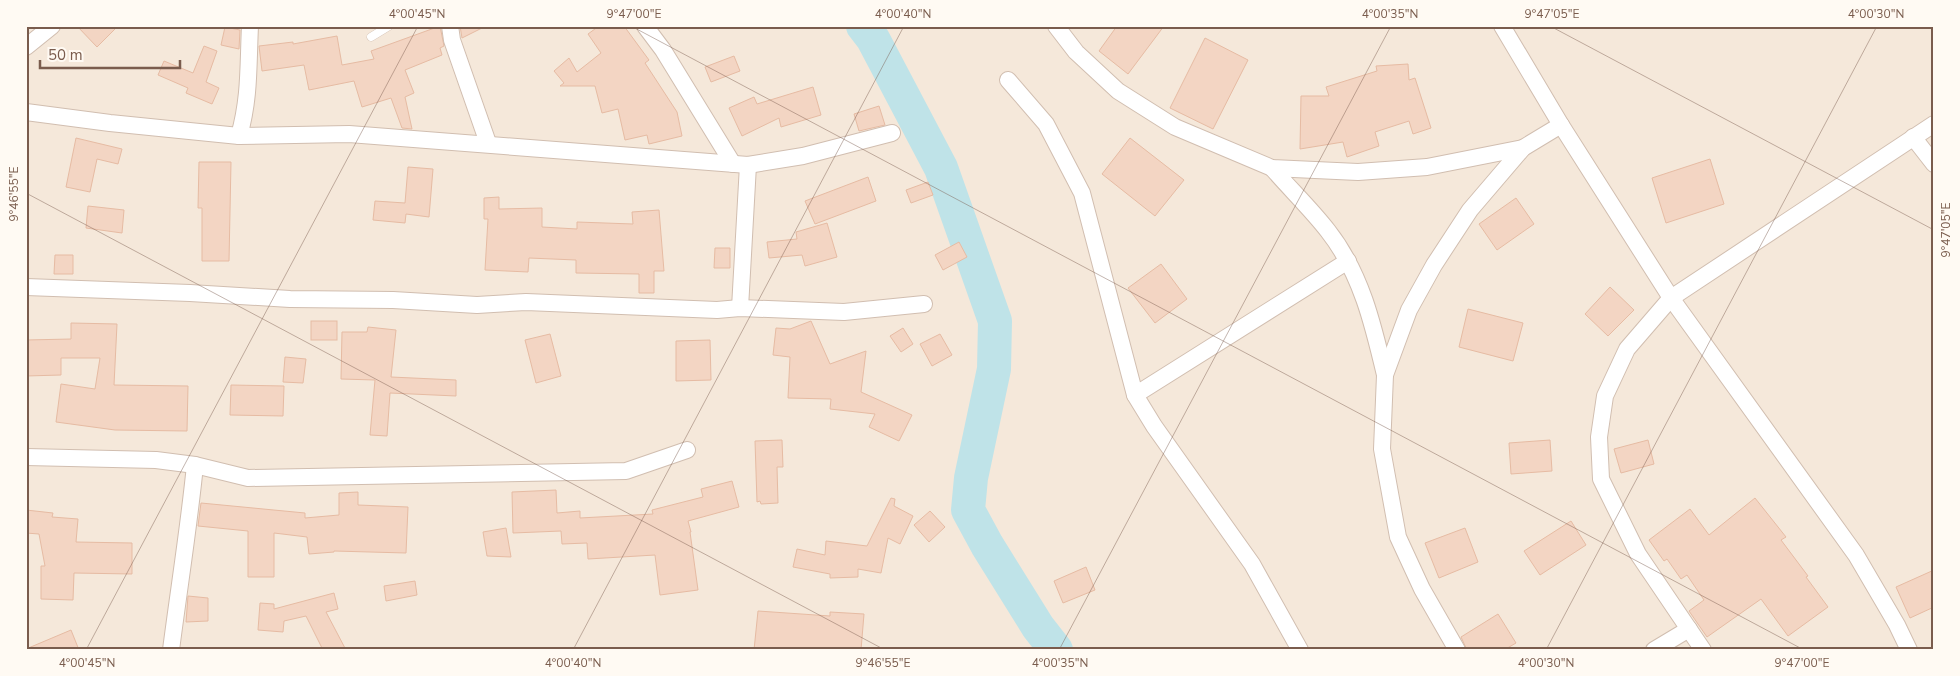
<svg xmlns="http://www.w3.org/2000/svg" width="1960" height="676" font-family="'Nunito Sans',sans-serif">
<rect width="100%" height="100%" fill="#fdf6ec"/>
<rect fill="#f5e8da" x="26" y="26" width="1908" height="624"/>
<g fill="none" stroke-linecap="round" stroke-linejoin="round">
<polyline stroke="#bfe3e8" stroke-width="34" points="863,26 873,39 941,168 995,321 994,369 971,478 968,510 987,545 1038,627 1056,650"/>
</g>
<g fill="#f3d5c3" stroke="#e6bba3">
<polygon points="77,26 118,26 97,47"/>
<polygon points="440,26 444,46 440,48 442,55 405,70 414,93 405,97 412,129 402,128 391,98 362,107 354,81 309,90 304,65 262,71 259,46 293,42 293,44 337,36 342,65 374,59 371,51"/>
<polygon points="460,26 486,26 462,38"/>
<polygon points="599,26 624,26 649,60 645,63 677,112 682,136 649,144 647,135 625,140 618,109 602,113 595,86 560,86 564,83 554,71 569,58 577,72 601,53 588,34"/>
<polygon points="1117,26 1164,26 1128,74 1099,51"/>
<polygon points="225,27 240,30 239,49 221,45"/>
<polygon points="1205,38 1248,60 1213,129 1170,108"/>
<polygon points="204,46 217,51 206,82 219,88 212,104 186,93 188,88 158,75 164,61 193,73"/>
<polygon points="734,56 740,71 711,82 705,67"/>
<polygon points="1408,64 1409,80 1415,78 1431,128 1413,134 1409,121 1375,132 1379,146 1347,157 1343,142 1300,149 1301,96 1329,96 1326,87 1377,71 1376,66"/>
<polygon points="813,87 821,115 781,127 779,118 742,136 729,108 754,97 757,104"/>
<polygon points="879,106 885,125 859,131 854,114"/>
<polygon points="76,138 122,149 118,164 97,159 90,192 66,187"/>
<polygon points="1130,138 1184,180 1155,216 1102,174"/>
<polygon points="1710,159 1724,204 1666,223 1652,178"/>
<polygon points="199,162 231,162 229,261 202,261 202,208 198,208"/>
<polygon points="408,167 433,169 429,217 406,214 405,223 373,220 375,201 405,203"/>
<polygon points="868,177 876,201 815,224 805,201"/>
<polygon points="928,182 933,195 911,203 906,190"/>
<polygon points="499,197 499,209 542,208 542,227 577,229 577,222 633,224 632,212 659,210 664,271 654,271 654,293 639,293 639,274 576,273 576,260 529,258 528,272 485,270 488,219 484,219 484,198"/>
<polygon points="1516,198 1534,224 1497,250 1479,224"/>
<polygon points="88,206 124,210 122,233 86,228"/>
<polygon points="827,223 837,257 805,266 802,255 769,258 767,242 797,239 796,232"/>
<polygon points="959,242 967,257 943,270 935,255"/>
<polygon points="715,248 730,248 730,268 714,268"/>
<polygon points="55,255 73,255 73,274 54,274"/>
<polygon points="1161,264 1187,299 1155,323 1128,288"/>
<polygon points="1610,287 1634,310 1608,336 1585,314"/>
<polygon points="1468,309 1523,323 1513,361 1459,347"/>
<rect x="311" y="321" width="26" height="19"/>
<polygon points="811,321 830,364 866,351 861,392 912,415 899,441 869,427 875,414 830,409 831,399 788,398 790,357 773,355 776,328 790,329"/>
<polygon points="71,323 117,324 114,385 188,386 187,431 115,430 56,422 61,384 95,389 100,358 61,358 61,375 26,376 26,340 71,339"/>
<polygon points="368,327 396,330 391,377 456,380 456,396 390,393 387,436 370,435 375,380 341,379 342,332 367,332"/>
<polygon points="903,328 913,344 901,352 890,336"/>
<polygon points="550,334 561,376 536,383 525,340"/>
<polygon points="940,334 952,355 932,366 920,344"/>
<polygon points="710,340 711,380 676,381 676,341"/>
<polygon points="285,357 306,359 303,383 283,382"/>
<polygon points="231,385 284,386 283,416 230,415"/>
<polygon points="782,440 783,467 777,467 778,503 761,504 760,501 757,502 755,441"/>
<polygon points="1550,440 1552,471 1511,474 1509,443"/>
<polygon points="1648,440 1654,464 1621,473 1614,449"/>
<polygon points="732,481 739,507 688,521 691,532 690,532 698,590 660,595 655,555 588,559 587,543 562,544 561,531 513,533 512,492 556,490 557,513 580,511 580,518 653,514 652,510 703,497 701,489"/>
<polygon points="358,492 358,505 408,507 406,553 334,551 334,552 309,554 307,537 274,533 274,577 248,577 248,531 198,526 201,503 305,513 305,518 339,515 339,493"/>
<polygon points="891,498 895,499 894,506 913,516 900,544 888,538 881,573 858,569 858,577 830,578 830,574 793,567 797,549 825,555 826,541 867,546"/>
<polygon points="1755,498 1786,537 1781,540 1808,576 1806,577 1828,607 1788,636 1761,599 1707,637 1689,611 1704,600 1687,575 1681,579 1667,559 1664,561 1649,540 1690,509 1709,535"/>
<polygon points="26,510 53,513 52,517 78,519 76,542 132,543 132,574 74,573 73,600 41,599 41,566 45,566 39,534 26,533"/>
<polygon points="930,511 945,527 929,542 914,525"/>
<polygon points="1571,521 1586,545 1540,575 1524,551"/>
<polygon points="506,528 511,557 487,556 483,532"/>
<polygon points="1465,528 1478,562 1439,578 1425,543"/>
<polygon points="1086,567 1095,590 1063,603 1054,581"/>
<polygon points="1934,570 1934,607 1910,618 1896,587"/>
<polygon points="415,581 417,595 386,601 384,586"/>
<polygon points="334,593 338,609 326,612 346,650 323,650 306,616 284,621 283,632 258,630 260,603 274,604 274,609"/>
<polygon points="188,596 208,598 208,621 186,622"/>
<polygon points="758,611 830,616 830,612 864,614 861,650 754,650"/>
<polygon points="1498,614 1516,643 1504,650 1467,650 1461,637"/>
<polygon points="71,630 79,650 26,650 26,649"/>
</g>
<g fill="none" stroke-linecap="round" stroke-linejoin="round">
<g stroke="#d1beb0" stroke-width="9">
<polyline id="service" points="371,37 389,26"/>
</g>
<g stroke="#d1beb0" stroke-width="18">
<g id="minor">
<polyline points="450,26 452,40 488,143"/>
<polyline points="645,26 663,50 733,164"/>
<polyline points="1056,26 1076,52 1118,91 1175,127 1272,168 1358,172 1427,167 1523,148"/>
<polyline points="1502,26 1561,125 1671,298 1856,555 1897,625 1909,650"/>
<polyline points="26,47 52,26"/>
<polyline points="1008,80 1046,124 1082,193 1135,395 1154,426 1252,564 1300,650"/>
<polyline points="26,112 110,123 239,136 349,134 748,165 803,156 892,133"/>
<path d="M239 136C250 97 248 66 250 26"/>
<polyline points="1913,137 1934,164"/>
<path d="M1272 168C1290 189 1311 209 1328 231 1361 273 1373 324 1385 375"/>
<polyline points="26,287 190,293 290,299 393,300 477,305 526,302 717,310 740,308 844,312 924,304"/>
<polyline points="740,308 748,165"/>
<polyline points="1135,395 1348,261"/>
<polyline points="26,457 156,460 195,465 248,478 626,471 687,450"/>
<path d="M171 650C179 588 189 526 195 465"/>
<polyline points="1457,650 1422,589 1398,537 1382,449 1385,375 1409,310 1434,265 1470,210 1523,148 1561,125"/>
<polyline points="1654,650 1689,629"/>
<polyline points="1703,650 1638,554 1601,479 1599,437 1605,396 1627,349 1671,298 1934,124"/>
</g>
</g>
<use href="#service" stroke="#fff" stroke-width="8"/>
<use href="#minor" stroke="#fff" stroke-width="16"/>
</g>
<path fill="none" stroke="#7a5c4d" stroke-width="1" stroke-opacity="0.45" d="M631 26 1804 650M1550 26 1934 230M26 193 885 650M86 650 418 26M573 650 904 26M1059 650 1391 26M1546 650 1877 26"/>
<rect width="1960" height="676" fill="none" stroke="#fffaf3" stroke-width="55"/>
<path d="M40 60v8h140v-8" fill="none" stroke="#7a5c4d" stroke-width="2.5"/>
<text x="48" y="60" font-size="15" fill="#7a5c4d" stroke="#fffaf3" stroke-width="4" paint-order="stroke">50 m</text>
<rect x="28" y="28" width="1904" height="620" fill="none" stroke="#7a5c4d" stroke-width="2"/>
<g font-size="12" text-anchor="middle" fill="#7a5c4d">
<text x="417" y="18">4°00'45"N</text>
<text x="634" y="18">9°47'00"E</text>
<text x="903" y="18">4°00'40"N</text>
<text x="1390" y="18">4°00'35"N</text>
<text x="1552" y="18">9°47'05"E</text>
<text x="1876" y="18">4°00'30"N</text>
<text transform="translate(14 194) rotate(-90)" y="4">9°46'55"E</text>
<text transform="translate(1946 230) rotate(-90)" y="4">9°47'05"E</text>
<text x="87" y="667">4°00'45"N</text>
<text x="573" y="667">4°00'40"N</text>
<text x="883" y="667">9°46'55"E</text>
<text x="1060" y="667">4°00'35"N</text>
<text x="1546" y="667">4°00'30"N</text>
<text x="1802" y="667">9°47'00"E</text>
</g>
</svg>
